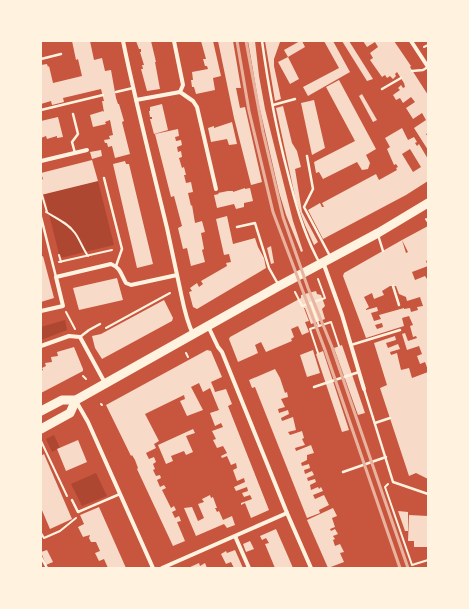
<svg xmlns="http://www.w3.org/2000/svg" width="469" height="609" font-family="Raleway,sans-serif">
<rect width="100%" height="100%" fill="#c8553d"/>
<g fill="#ae4732">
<polygon points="98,181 114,245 60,258 44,194"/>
<polygon points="65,320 67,330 41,340 41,327"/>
<polygon points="54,435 60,448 52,452 46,439"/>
<polygon points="96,473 107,496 82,506 71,484"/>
</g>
<g fill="#f7dbc8" fill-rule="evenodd">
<polygon points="72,41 90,41 94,60 102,58 105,71 111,70 116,98 118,104 119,104 124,121 122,122 130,154 115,158 112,146 108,147 107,143 105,143 104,140 110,139 109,136 113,135 110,120 105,122 106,124 93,127 90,115 103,111 104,112 102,101 104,101 101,89 63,98 64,102 52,105 51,101 41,104 41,65 47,64 48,67 49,66 53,83 82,76 78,59 76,60"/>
<polygon points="136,41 151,41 156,62 155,62 160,89 147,91 141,69 143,69 142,65 144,65 140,52 141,52 141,49 139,49"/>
<polygon points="201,41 213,41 221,76 213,78 215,90 196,94 194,87 192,87 191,80 193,80 192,72 208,69 207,66 205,66 203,59 206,59"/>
<polygon points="218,41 233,41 241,88 236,88 240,108 245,107 262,182 251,185 234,118"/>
<polygon points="248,41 255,41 259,76 265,109 293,221 303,251 301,252 286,215 279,192 259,105"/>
<polygon points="265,41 280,42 274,59 274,66 281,99 275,101"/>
<polygon points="300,41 302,41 305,47 288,57 284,50"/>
<polygon points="324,41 333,41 350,72 308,96 303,87 339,68"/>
<polygon points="342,41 349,41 373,79 367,81"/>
<polygon points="363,41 394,41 411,66 410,67 428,95 428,133 426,134 428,137 428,150 414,128 426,120 422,113 413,119 406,108 415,102 411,97 403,103 400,98 396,100 393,95 400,90 398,88 401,85 403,88 405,87 404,83 397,72 395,74 396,76 393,79 390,76 387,78 385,75 382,77 370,60 373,58 370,53 378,47 375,42 367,47"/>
<polygon points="288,57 299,79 290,84 278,62"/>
<polygon points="339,80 376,149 366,155 370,163 368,169 362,170 357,162 323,179 319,172 316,173 314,162 355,141 326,87"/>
<polygon points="362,94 377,120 373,122 359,96"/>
<polygon points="314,100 325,148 312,155 301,103"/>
<polygon points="162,104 168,130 154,134 150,119 152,119 152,117 150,117 149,111 150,111 150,107"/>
<polygon points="283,106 292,143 297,151 301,167 295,169 302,212 318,242 314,245 305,225 296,201 276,108"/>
<polygon points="58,117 63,137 57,138 57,136 47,139 46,136 41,138 41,121"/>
<polygon points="232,122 237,144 229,145 227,139 211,142 208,128 214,126 214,128"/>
<path d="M402 128 408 140 414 137 417 142 415 143 417 146 419 144 428 159V181L406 195 323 239 308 210 320 203 322 207H324L322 203 376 174 379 180 397 170 396 168 398 167 396 164 394 165 387 149 390 147 385 138ZM410 149 421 167 413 172 402 154Z"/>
<polygon points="178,129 179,136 175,137 176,141 181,140 182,145 177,147 178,152 181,151 182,157 179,158 182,168 184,167 186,175 184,175 186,183 191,182 193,192 188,193 191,206 192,205 195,223 202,221 205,232 201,233 204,249 202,250 205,262 191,266 187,248 183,249 178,228 182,226 174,196 171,197 155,134"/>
<polygon points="101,150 102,156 92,159 90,152"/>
<polygon points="92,160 98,181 41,195 41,180 43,179 41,173"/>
<polygon points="125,161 126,164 129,164 153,264 137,268 113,164"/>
<polygon points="245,188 245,189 250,188 253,201 244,203 244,207 236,209 234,204 217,208 214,195 219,194 218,193 228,191 233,191 233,192"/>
<polygon points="227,216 233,244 255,238 258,247 264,258 266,268 197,309 193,307 189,292 192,291 190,288 197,283 199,287 203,284 201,281 227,266 226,263 231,262 229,254 224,255 216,219"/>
<path d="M428 226V260L426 261 428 266 412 272 415 280 425 276 427 279H428V370L425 362 420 364 417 356 422 354 419 346 407 350 402 334 405 333 408 341 417 338 416 336 413 337 410 326 413 325 409 316 402 318 404 326 366 338 343 276 344 273 402 240 406 253 408 252 402 240ZM390 286H396L399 294 406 297 407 301 420 297 423 306 417 307 418 310 411 312 410 308 404 309V308L379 315 381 319 374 321 371 313 378 311 377 307 366 310V309L369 307 364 297 372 293 374 299 384 295 382 291ZM382 323 383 327 377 329 375 325Z"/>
<polygon points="271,246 274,263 271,264 267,248"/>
<polygon points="43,256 54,298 41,302 41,257"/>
<polygon points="117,278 123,300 79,310 73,288"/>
<polygon points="316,291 317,294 321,295 325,306 322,309 325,319 311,324 305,308 304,308 309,321 305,322 309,332 302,335 298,326 291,329 294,337 291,339 292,341 266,352 261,342 255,345 258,353 238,362 229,339 230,337 301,298 301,295"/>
<polygon points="164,300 173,318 172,321 102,359 95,348 92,336 101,334"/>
<polygon points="395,336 396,340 386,343 388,348 398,344 400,349 390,352 391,355 397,353 401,370 409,368 412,378 428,372 428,479 416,473 409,476 380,388 387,385 374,343"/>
<polygon points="342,345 365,413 358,415 334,348"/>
<polygon points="74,347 83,369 83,371 41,393 41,371 43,370 42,368 46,366 45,363 52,362 51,357 58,356 57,352"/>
<polygon points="207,350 211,351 222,377 211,382 214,389 215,392 226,389 232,404 228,406 269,510 251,518 245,503 241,505 241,503 252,499 250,495 244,497 242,493 248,491 247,487 236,491 234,487 245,482 244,478 237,481 233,470 237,468 236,463 231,465 227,456 222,458 221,456 227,453 223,446 217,448 213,440 216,439 212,431 223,427 221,423 215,426 210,413 219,410 210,388 203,392 199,383 191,387 203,410 187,416 180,401 185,399 184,395 145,414 159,441 154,444 156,448 146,453 149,459 154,457 156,462 153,464 155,469 153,470 156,476 160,475 161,478 157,480 160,487 164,485 166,488 162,490 171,508 174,506 176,510 172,512 175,518 179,516 181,521 177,522 185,541 173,546 137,469 138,468 135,460 132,455 131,456 106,405"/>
<polygon points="313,350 320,373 307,377 300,355"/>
<polygon points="323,351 349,430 342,432 316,354"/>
<polygon points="275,369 280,378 285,393 287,392 288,397 281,399 285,407 278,409 279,413 288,410 289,414 281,418 282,421 293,417 296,430 288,432 290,435 302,431 304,438 302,439 305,445 295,448 296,451 311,445 314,453 307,455 307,460 301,463 302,466 309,464 310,468 304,470 305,474 312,471 314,475 307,478 308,481 315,479 316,482 310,485 311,490 318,487 319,489 321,487 323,491 313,495 315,499 324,495 329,505 319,510 320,513 307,518 255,387 252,388 249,380"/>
<polygon points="193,429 195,433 186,436 193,452 186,455 184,451 171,456 173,461 166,464 158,445"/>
<polygon points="78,440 87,462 66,471 57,449"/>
<polygon points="44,454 72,519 50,529 41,508 41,456"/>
<polygon points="210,495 211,498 213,497 217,508 215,508 217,512 219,511 223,520 232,516 235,525 227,528 224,524 196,536 184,508 192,507 198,521 204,518 198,504 204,502 202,499"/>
<polygon points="99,507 126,568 108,568 104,559 99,561 95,553 100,551 96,542 91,542 89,538 90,535 83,537 78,527 84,524 80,515"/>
<polygon points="333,508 337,516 332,518 335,527 330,529 331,531 335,529 338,534 333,536 335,539 333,540 335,546 340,544 344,552 340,553 344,562 328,568 307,520"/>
<polygon points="398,511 408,512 408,531 405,531"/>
<polygon points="409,515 428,516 428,547 414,547 414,541 408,541"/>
<polygon points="276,529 287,554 293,568 275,568 265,544 269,543 266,538 262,540 260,536"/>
<polygon points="250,541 254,549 246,552 243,544"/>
<polygon points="47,550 53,562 46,565 41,552"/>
<polygon points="235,550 243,568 234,568 231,562 226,564 221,554 226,551 227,553"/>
<polygon points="199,563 200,566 205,563 207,568 188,568"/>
</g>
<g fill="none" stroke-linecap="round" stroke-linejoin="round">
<g stroke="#fff3e0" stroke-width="2">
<polyline points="424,47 428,45"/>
<polyline points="42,195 47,212"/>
<path d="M46 212C56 218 68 223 75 233 80 240 83 249 88 256"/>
<polyline points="426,219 428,222"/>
<polyline points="59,255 61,262"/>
<polyline points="59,262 112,250"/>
<polyline points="318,279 325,298 311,303 319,326"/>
<polyline points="295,292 302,306 311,303"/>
<polyline points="66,312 75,329"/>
<polyline points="106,328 170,293"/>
<polyline points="186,353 188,357"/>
<polyline points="318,353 310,329 331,322 339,346"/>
<polyline points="83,376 86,379"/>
<polyline points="101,404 102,405"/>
<polyline points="41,441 67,496"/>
<polyline points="388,484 385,487 412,565 428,560"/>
<polyline points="41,533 44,538 60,531 76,518"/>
</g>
<g stroke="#fff3e0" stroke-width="2.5">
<path d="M262 41C268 84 276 128 287 170 295 202 303 232 319 262"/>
<polyline points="41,59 61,54"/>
<polyline points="412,71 423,70 428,67"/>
<polyline points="382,89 401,78"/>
<polyline points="116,92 133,88"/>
<polyline points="273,105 295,99"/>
<polyline points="41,110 103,95"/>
<polyline points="73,114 78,134 72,142 75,153"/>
<polyline points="307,156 313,189 304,207 330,256"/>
<polyline points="104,178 122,249 116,266"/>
<polyline points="41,217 56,277"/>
<polyline points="237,227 255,223 269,268 278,284"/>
<polyline points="378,235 383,251"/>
<polyline points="393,286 399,305"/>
<polyline points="80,337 89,330 100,324"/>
<polyline points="351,345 400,330"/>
<polyline points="314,387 359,372"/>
<polyline points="364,389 393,482 428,494"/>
<polyline points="375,423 390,418"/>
<polyline points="343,472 386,457"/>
<polyline points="72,500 78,512 120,494"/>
<polyline points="41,557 47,568"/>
</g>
<g stroke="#fff3e0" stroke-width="4">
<path d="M123 41C136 104 152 166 167 228 171 247 175 266 179 284 183 302 185 318 193 334"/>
<polyline points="174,41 183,85 180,92 193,101 197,107 216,189"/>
<polyline points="411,41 428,67"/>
<polyline points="136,100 180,92"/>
<polyline points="41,161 87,150"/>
<polyline points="323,262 342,315 364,389"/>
<path d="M41 311 63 306 56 277 111 264C121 268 121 275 126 283L131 285 177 275"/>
<polyline points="208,326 218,347 222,352 287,513 311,568"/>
<polyline points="41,346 69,336 80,337 105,383"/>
<polyline points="76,401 88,422 153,568"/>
<polyline points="235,536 249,568"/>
<polyline points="162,568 287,513"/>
</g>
<g stroke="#fff3e0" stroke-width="9">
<polyline points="41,411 62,400 76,400 279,286 378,233 428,203"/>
<polyline points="41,429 70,413 76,400"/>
</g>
<g stroke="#e9b49f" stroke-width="3">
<polyline points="237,41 249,111 273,212 325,350 400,568"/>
<polyline points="246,41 263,132 283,217 308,288 332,347 408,568"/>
</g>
</g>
<rect width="469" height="609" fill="none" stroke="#fff3e0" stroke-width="84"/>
</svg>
